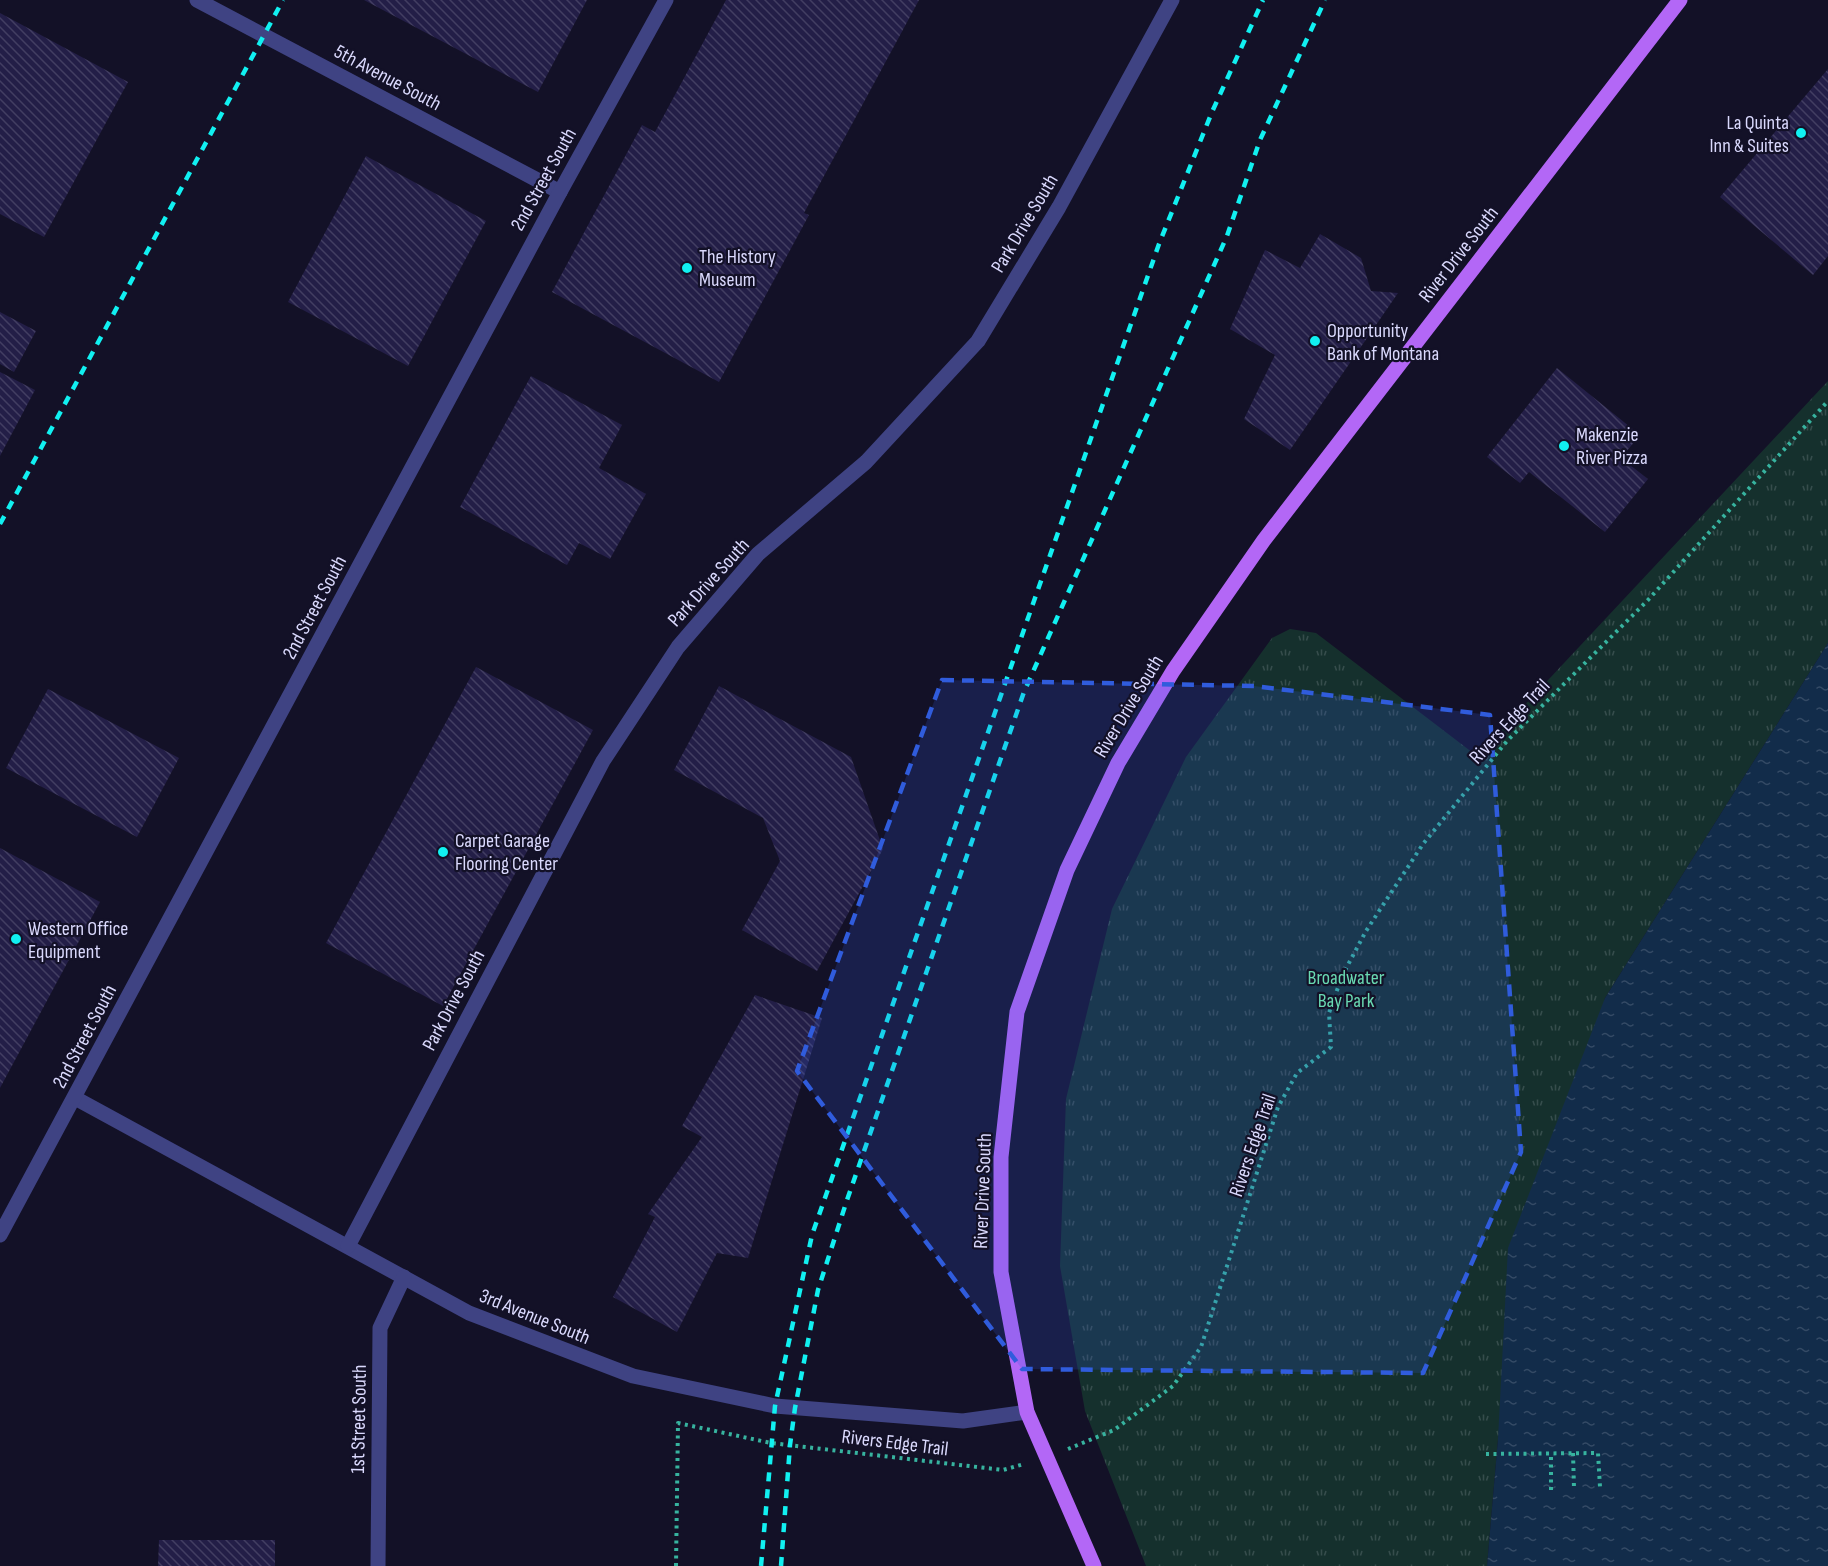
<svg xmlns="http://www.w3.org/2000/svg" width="1828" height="1566" font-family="'Sofia Sans Condensed',sans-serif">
<defs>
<pattern id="park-tufts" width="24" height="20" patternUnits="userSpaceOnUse" patternTransform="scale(1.5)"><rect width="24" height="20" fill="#15302d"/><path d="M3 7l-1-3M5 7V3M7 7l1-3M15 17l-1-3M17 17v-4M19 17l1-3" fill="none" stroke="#364d4c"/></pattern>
<pattern id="water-ripples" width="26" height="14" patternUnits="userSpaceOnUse" patternTransform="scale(1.5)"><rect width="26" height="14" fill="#122c4a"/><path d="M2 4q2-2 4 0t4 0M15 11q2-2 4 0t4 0" fill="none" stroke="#344a65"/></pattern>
<pattern id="building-back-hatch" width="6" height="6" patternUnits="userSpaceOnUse" patternTransform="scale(1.5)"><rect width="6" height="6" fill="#231e47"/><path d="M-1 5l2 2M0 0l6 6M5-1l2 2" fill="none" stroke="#423e62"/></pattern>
</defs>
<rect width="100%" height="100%" fill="#131127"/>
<polygon fill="url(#park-tufts)" points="1828,381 1828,643 1605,998 1498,1439 1487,1566 1146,1566 1085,1411 1060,1266 1066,1099 1112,909 1186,757 1272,638 1290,629 1316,633 1477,756"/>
<polygon fill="url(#water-ripples)" points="1828,643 1828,1566 1487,1566 1498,1439 1508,1248 1605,998"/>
<g fill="url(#building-back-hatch)">
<polygon points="364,0 587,0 538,92"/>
<polygon points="726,0 919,0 804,213 809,215 719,382 552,292 642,125 655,132"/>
<polygon points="0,13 128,82 44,237 0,214"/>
<polygon points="1828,69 1828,256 1813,275 1720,197"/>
<polygon points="366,156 486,221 408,366 288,302"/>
<polygon points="1320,234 1361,258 1371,291 1398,293 1290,450 1244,419 1275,355 1230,329 1265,250 1300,268"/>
<polygon points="0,312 36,331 14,372 0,364"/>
<polygon points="1557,368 1640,435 1621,458 1648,479 1605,532 1529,472 1520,483 1487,457"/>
<polygon points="0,372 35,390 0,456"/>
<polygon points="531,376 622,425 599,468 646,494 610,559 579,543 567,565 460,507"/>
<polygon points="476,667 593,730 443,1006 326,943"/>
<polygon points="719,686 851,757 883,849 817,971 742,930 780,861 763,818 674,770"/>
<polygon points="48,689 179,758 137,837 6,768"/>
<polygon points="0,848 100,902 0,1088"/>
<polygon points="755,995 822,1018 748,1258 717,1253 677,1332 613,1297 655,1217 648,1214 702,1137 682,1126"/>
<polygon points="159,1540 275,1540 275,1566 158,1566"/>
</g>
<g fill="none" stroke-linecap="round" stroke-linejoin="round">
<g stroke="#37b39f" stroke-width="4" stroke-dasharray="3 4.5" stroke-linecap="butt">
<polyline points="1068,1449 1114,1430 1173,1386 1201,1347 1278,1107 1297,1073 1331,1047 1329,1013 1342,976 1366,931 1423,844 1507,741 1648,600 1828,401"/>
<polyline points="1573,1453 1574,1488"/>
<polyline points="1486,1454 1598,1453 1600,1487"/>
<polyline points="1551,1490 1551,1453"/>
<polyline points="676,1566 678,1423 771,1443 1003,1470 1024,1464"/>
</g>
<g stroke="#3f4383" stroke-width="15">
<polyline points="197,0 560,192"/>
<polyline points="75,1098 469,1313 633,1376 775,1406 963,1421 1027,1412"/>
<polyline points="0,1235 560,192 666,0"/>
<polyline points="348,1246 603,761 678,647 758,554 866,462 978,341 1059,207 1172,0"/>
<polyline points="378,1566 380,1328 404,1277"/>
</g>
<polyline stroke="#b367f6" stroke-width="15" points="1094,1566 1027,1412 1001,1272 1001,1157 1017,1012 1067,870 1118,763 1173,671 1264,540 1680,0"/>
<g stroke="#11f0f1" stroke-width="4.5" stroke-dasharray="9 8" stroke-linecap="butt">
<polyline points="0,524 283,0"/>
<polyline points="761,1566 775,1406 812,1235 1159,244 1212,112 1263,0"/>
<polyline points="781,1566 790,1445 795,1408 818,1290 847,1200 1024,692 1227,236 1260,140 1325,0"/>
</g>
</g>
<path fill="#305cdc" fill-opacity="0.2" stroke="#305cdc" stroke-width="4.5" stroke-dasharray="12 8" stroke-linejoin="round" d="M942 680 1254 686 1490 715 1521 1152 1423 1373 1022 1369 797 1071Z"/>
<g fill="#11f0f1" stroke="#131127" stroke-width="2">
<circle cx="1801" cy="133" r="6"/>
<circle cx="687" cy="268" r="6"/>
<circle cx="1315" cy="341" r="6"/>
<circle cx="1564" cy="446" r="6"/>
<circle cx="443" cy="852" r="6"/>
<circle cx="16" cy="939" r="6"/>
</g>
<g text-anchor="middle" stroke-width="4.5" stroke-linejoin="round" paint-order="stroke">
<g font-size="20" fill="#dad9fd" stroke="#131127">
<text transform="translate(388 77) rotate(28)" y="7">5th Avenue South</text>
<text transform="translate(543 179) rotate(-61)" y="7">2nd Street South</text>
<text transform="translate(1024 223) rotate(-59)" y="7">Park Drive South</text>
<text transform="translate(1458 254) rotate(-52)" y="7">River Drive South</text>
<text transform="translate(708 582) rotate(-48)" y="7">Park Drive South</text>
<text transform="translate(314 607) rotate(-62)" y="7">2nd Street South</text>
<text transform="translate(1128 706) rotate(-59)" y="7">River Drive South</text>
<text transform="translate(1509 721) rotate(-47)" y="7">Rivers Edge Trail</text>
<text transform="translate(453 1000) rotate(-62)" y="7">Park Drive South</text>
<text transform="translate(84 1036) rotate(-62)" y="7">2nd Street South</text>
<text transform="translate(1252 1145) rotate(-71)" y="7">Rivers Edge Trail</text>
<text transform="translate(982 1191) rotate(-88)" y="7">River Drive South</text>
<text transform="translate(535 1316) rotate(22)" y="7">3rd Avenue South</text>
<text transform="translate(358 1419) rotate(-89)" y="7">1st Street South</text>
<text transform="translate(895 1442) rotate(7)" y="7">Rivers Edge Trail</text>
</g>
<g font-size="20" fill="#dad9fd" stroke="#131127" text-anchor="start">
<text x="1789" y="129" text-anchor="end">La Quinta<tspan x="1789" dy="23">Inn &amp; Suites</tspan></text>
<text x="699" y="263">The History<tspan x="699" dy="23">Museum</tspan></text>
<text x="1327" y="337">Opportunity<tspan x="1327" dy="23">Bank of Montana</tspan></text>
<text x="1576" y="441">Makenzie<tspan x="1576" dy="23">River Pizza</tspan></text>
<text x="455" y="847">Carpet Garage<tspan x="455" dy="23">Flooring Center</tspan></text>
<text x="28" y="935">Western Office<tspan x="28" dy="23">Equipment</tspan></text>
</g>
<g font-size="20" fill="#69d9b2" stroke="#131127">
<text x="1346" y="984">Broadwater<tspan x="1346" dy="23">Bay Park</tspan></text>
</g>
</g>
</svg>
